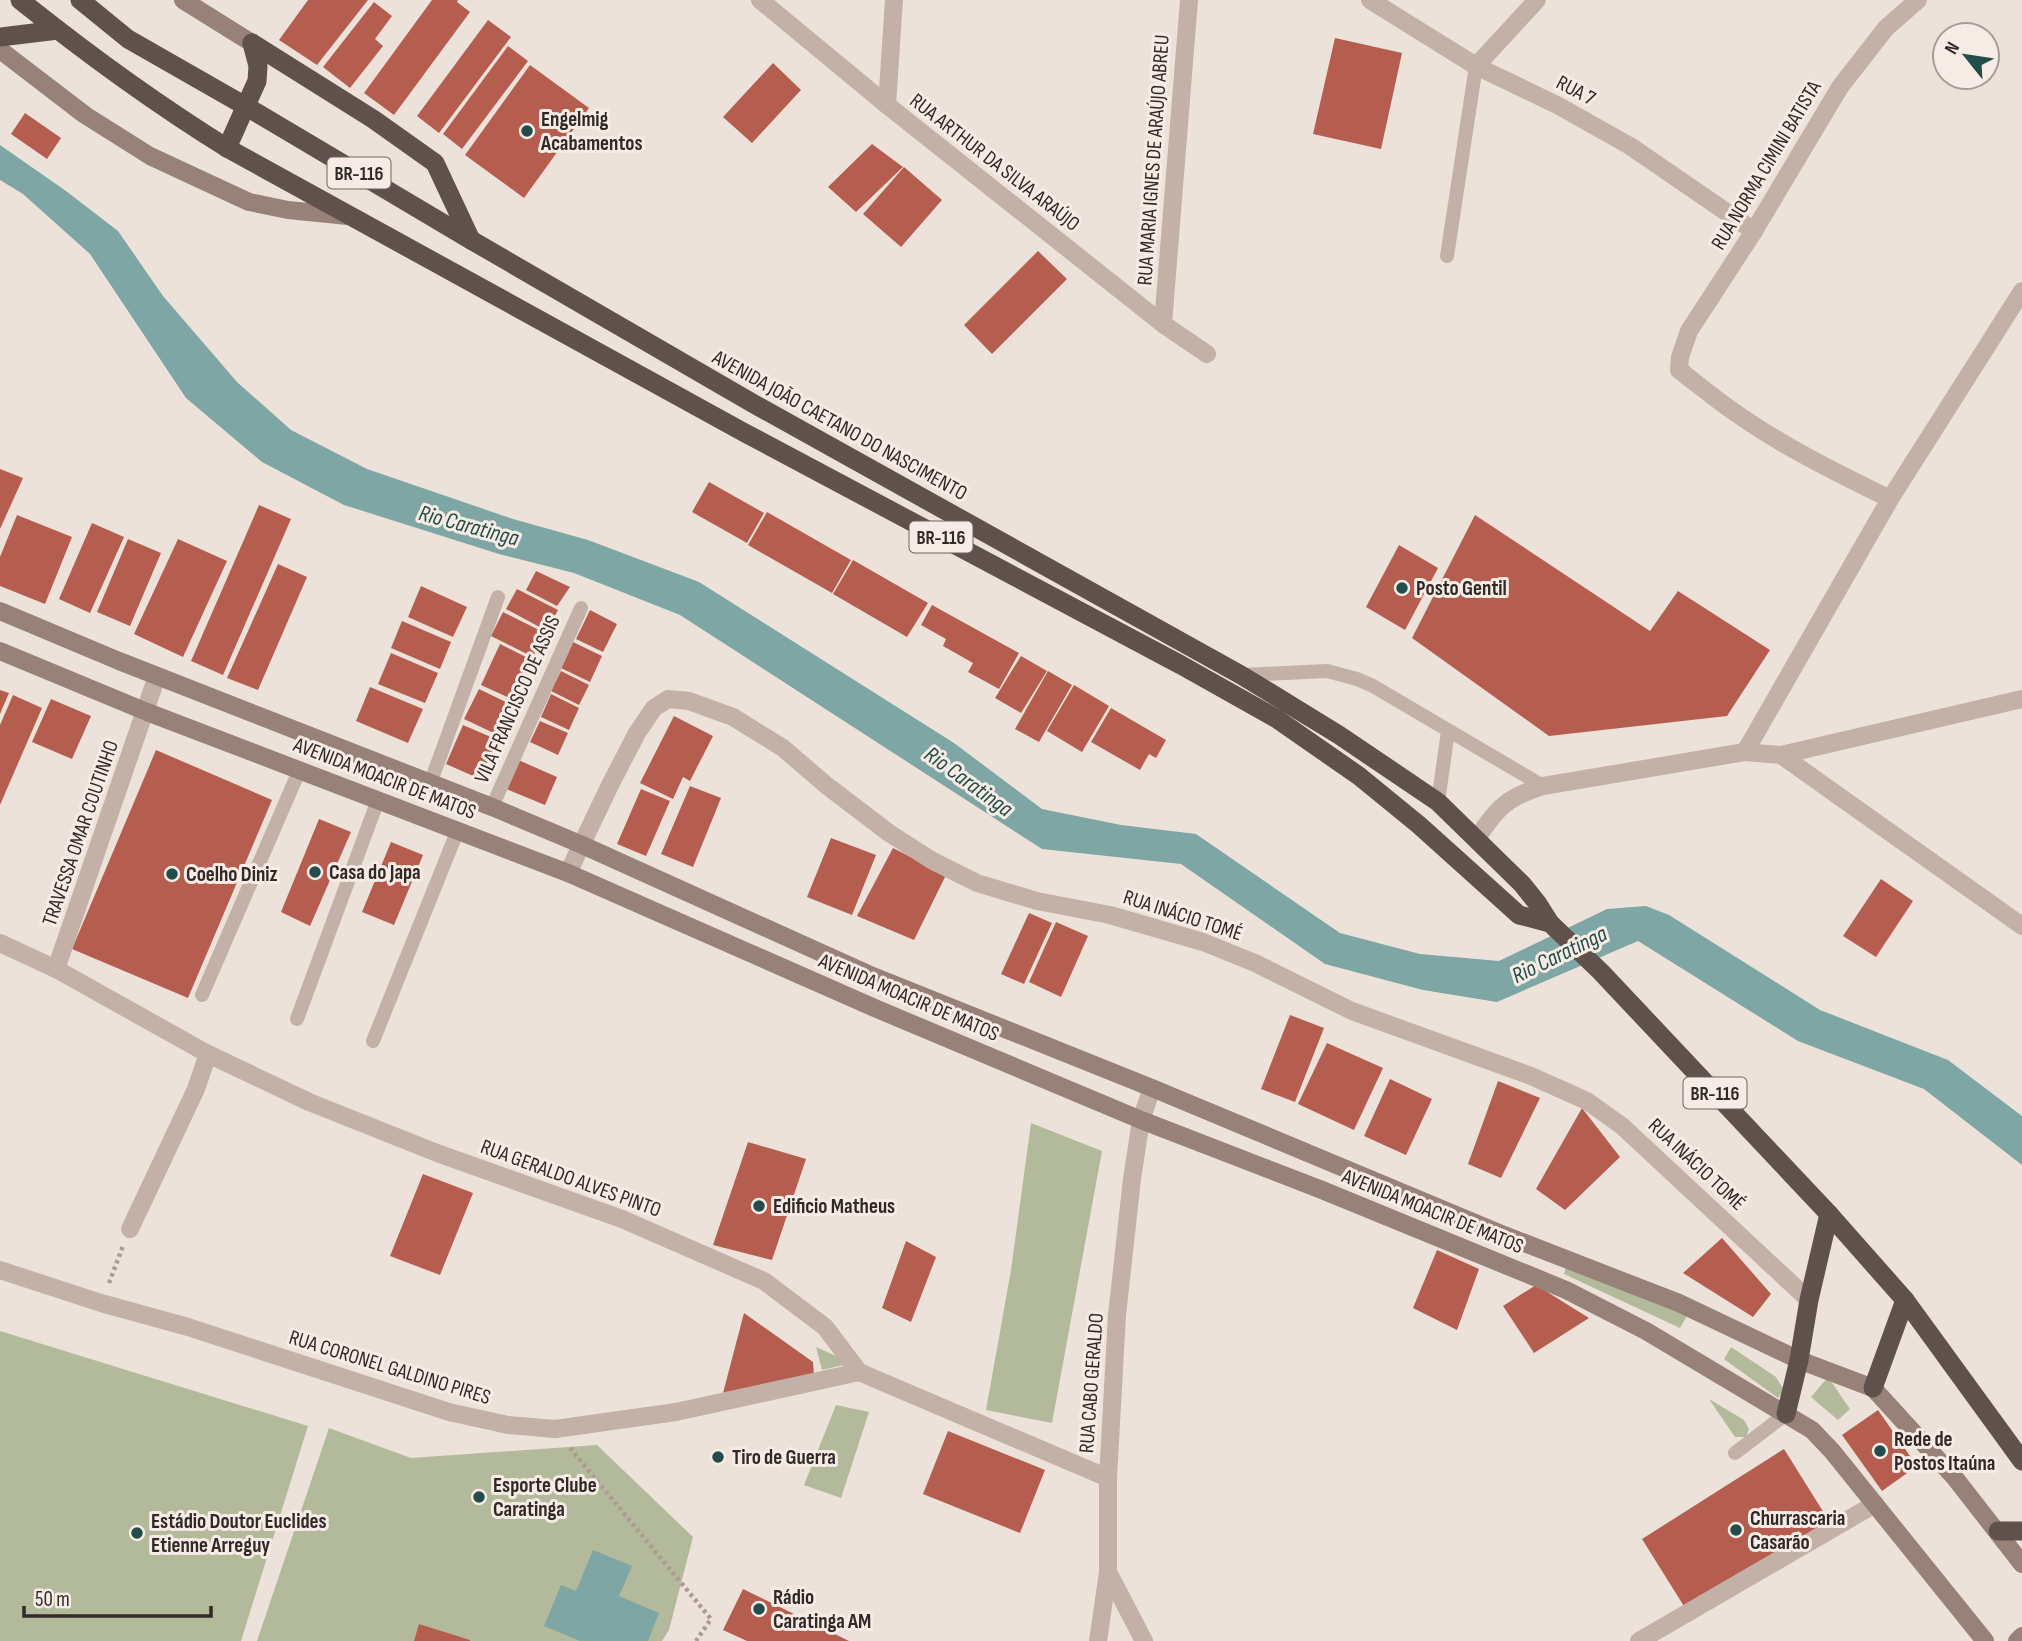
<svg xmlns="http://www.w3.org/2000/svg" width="2022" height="1641" font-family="'Sofia Sans Condensed',sans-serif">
<rect width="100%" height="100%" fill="#ede2da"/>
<g fill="#b3ba9c">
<polygon points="1031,1123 1102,1151 1052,1423 986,1410 1011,1270"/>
<polygon points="1567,1263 1687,1316 1680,1328 1564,1274"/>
<polygon points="0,1331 308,1426 241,1641 0,1641"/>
<polygon points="816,1347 852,1363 822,1370"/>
<polygon points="1731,1347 1776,1377 1784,1390 1778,1398 1724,1359"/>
<polygon points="1828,1377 1850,1409 1838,1420 1811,1397"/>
<polygon points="1709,1399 1744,1420 1749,1429 1746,1437 1735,1437"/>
<polygon points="836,1405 869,1412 841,1498 804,1485"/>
<polygon points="329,1428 411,1458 597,1445 693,1537 669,1630 662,1641 257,1641"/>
</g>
<g fill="#7da6a4">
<polygon points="0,145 66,191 118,231 163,296 237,382 291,430 367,469 513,519 588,540 699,582 954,743 1042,809 1121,825 1196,834 1340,933 1420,954 1499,961 1607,909 1646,906 1669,915 1820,1010 1948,1060 2022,1116 2022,1165 1924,1089 1798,1041 1638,941 1497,1002 1423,990 1325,964 1181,864 1042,849 680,615 574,573 499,554 344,505 262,462 186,398 90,254 23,194 0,180"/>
<polygon points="593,1550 632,1566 619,1596 659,1613 648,1641 580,1641 544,1626 561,1585 576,1591"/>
</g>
<g fill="#b55e50">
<polygon points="308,0 368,0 317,65 279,40"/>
<polygon points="432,0 458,0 457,2 470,12 394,115 364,93"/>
<polygon points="374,2 392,16 375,39 383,46 350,88 323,67"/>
<polygon points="488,20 511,37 439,133 417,116"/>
<polygon points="1335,38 1402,53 1381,149 1313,134"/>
<polygon points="508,46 528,61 462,149 443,134"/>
<polygon points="773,63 801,90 752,143 723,117"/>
<polygon points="530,65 589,108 524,198 465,155"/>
<polygon points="25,113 61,138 47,159 11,134"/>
<polygon points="872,144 903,167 856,212 828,187"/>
<polygon points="904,167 942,200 901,247 863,214"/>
<polygon points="1038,251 1067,279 992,354 964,325"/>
<polygon points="0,469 23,478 0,529"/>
<polygon points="709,482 764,513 747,543 692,512"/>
<polygon points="259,505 291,519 223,675 191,661"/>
<polygon points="767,512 851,560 832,593 748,545"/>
<polygon points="17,515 72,537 45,604 0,586 0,557"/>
<polygon points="1475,515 1650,631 1678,591 1770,650 1727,716 1549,736 1412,638"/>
<polygon points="92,523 124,537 90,613 59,599"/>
<polygon points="128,539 161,553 130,626 97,612"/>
<polygon points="178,539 227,561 183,657 134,634"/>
<polygon points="1399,545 1438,568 1405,630 1366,607"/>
<polygon points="853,560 928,603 907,637 833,594"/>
<polygon points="278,564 307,577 258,690 227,678"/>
<polygon points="536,571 570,587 557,606 526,590"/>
<polygon points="421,586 467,607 453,637 408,617"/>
<polygon points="517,589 558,610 547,631 506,609"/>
<polygon points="932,605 1019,653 999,689 968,672 973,663 943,646 946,639 921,625"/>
<polygon points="590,610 617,624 603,652 576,639"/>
<polygon points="503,612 545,633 533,657 491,636"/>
<polygon points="402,621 451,642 440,669 391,648"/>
<polygon points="573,642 602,656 590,682 561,668"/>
<polygon points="500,644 534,661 516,701 481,685"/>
<polygon points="391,653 438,673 425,703 378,684"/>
<polygon points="1021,656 1047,671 1021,713 995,698"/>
<polygon points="561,671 589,685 579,705 551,691"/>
<polygon points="1048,671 1072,685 1039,742 1015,729"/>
<polygon points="1074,685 1109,706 1082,752 1047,731"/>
<polygon points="370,687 423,709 408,743 356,721"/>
<polygon points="479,689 514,706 500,736 464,719"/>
<polygon points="0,690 9,693 0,714"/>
<polygon points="551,694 579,708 569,730 541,717"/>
<polygon points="13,695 42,708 0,805 0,725"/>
<polygon points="51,699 91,716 72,759 32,742"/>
<polygon points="1111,708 1166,740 1156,758 1149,754 1140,770 1091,742"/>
<polygon points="674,716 713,736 690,781 683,777 673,799 640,783"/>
<polygon points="540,721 568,733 558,755 530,742"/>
<polygon points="463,725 498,740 480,779 446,764"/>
<polygon points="156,750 272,800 188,998 72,949"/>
<polygon points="516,759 557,777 545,805 504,788"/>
<polygon points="690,786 721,798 693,867 661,854"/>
<polygon points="641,789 670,801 646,856 617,844"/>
<polygon points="319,819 351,832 310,926 281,912"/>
<polygon points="831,838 876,855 852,915 807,897"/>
<polygon points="391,842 423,855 394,925 362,912"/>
<polygon points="893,848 946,875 914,940 857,916"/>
<polygon points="1881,879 1913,901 1876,957 1843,936"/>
<polygon points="1029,913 1052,923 1024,984 1001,974"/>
<polygon points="1056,922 1088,936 1061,997 1029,982"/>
<polygon points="1290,1015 1324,1028 1295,1102 1261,1089"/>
<polygon points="1327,1043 1383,1068 1354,1130 1298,1104"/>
<polygon points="1390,1079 1432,1099 1406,1155 1364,1136"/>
<polygon points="1498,1081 1540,1098 1501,1178 1468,1164"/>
<polygon points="1582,1108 1620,1157 1565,1210 1536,1189"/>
<polygon points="748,1142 806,1159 772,1260 713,1245"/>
<polygon points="423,1174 473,1193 440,1275 390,1256"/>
<polygon points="1722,1238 1771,1294 1753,1317 1683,1273"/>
<polygon points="906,1241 936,1257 911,1322 882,1308"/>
<polygon points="1437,1250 1479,1269 1457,1330 1413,1308"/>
<polygon points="1536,1285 1589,1318 1534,1353 1503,1306"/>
<polygon points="744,1313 813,1362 814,1375 723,1393"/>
<polygon points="1878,1410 1917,1466 1882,1491 1842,1435"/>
<polygon points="948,1431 1045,1470 1020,1533 923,1494"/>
<polygon points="1784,1449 1829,1521 1687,1611 1642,1539"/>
<polygon points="743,1589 849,1641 747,1641 723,1630"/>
<polygon points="419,1624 470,1640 470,1641 414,1641"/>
</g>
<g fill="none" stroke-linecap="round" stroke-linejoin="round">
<g stroke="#af9b92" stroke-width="4.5" stroke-dasharray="3.5 3.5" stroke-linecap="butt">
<polyline points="109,1283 123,1246"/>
<polyline points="570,1448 711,1619 696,1641"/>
</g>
<g stroke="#c3b1a7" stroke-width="14">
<polyline points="1447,256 1476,66"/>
<polyline points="1242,675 1327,671 1357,679 1373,686 1543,786"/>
<polyline points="430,784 498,597"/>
<polyline points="1438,802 1448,731"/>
<polyline points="492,807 581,608"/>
<polyline points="202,995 300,769"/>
<polyline points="297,1019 378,800"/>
<polyline points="373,1041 457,832"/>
<polyline points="1735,1453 1786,1414"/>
</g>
<g stroke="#c3b1a7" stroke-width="18">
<polyline points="760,0 887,105 1163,324 1207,354"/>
<polyline points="1370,0 1476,66 1559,106 1630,146 1754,231"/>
<polyline points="1476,66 1537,0"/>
<polyline points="887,105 894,0"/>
<polyline points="1163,324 1189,0"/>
<path d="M1890 499C1835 472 1780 445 1730 409 1713 397 1696 383 1679 370L1680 357 1689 331 1754 231 1840 87 1886 28 1918 0"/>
<polyline points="1745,752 1890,499 2022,291"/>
<polyline points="1781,755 2022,926"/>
<path d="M1477 838C1498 807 1506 798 1543 786L1745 752 1781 755 2022 699"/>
<polyline points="568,873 611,783 637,733 654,708 668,699 689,701 733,717 783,748 826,785 889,833 933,861 977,883 1037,901 1110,915 1203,942 1255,963 1352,1011 1531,1076 1587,1101 1622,1126 1809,1300"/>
<polyline points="0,943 56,969 208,1054 309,1102 437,1153 622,1219 764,1281 825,1327 859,1372 1108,1478"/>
<polyline points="56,969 157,676"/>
<polyline points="130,1229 196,1089 208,1054"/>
<polyline points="0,1270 101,1303 188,1327 449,1412 508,1425 555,1429 676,1412 859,1372"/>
<polyline points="1098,1641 1108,1572"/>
<polyline points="1144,1641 1108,1572 1108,1478 1117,1315 1132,1179 1141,1120 1152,1088"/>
<polyline points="1639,1641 1875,1504"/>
</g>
<g stroke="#978179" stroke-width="18">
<polyline points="183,0 252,43"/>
<polyline points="0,50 85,115 150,156 249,202 288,210 348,216"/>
<polyline points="0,611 119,661 492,807 580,844 868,974 1152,1088 1504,1235 1679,1303 1799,1360 1873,1388 1955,1478 2022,1564"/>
<polyline points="0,651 147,712 568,873 877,1009 1141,1120 1322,1190 1566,1290 1646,1331 1812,1430 1832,1451 1985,1641"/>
<polyline points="2017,1641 2022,1636"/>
</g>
<g stroke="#61514c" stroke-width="19">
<path d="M20 0C86 53 155 103 227 148L745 433 1181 665 1277 719 1359 776 1419 825 1519 915 1550 923"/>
<polyline points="80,0 128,39 247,107 471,240 754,404 1241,675 1339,735 1438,802 1522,884 1538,904 1550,923 1601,972 1829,1214 1905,1300 2022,1461"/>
<polyline points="0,37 58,30"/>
<polyline points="252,43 373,119 435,163 471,240"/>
<polyline points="227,148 257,81 258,66 252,43"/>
<polyline points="1873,1388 1905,1300"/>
<polyline points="1786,1414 1799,1360 1809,1300 1829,1214"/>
<polyline points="1998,1531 2022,1531"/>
</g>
</g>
<g fill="#224d4b" stroke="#f6ece5" stroke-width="2.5">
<circle cx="527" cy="131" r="7"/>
<circle cx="1402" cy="588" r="7"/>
<circle cx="315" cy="872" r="7"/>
<circle cx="172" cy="874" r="7"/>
<circle cx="759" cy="1206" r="7"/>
<circle cx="1880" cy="1451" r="7"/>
<circle cx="718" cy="1457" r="7"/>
<circle cx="479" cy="1497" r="7"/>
<circle cx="1736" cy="1530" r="7"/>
<circle cx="137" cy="1533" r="7"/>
<circle cx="759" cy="1609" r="7"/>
</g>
<g text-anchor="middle" stroke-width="6" stroke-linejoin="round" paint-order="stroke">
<g fill="#f6ece5" stroke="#6c6460" stroke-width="2">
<rect x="327.5" y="157.5" width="63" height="31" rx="5"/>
<rect x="909.5" y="521.5" width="63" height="31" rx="5"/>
<rect x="1683.5" y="1077.5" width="63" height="31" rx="5"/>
</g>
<g font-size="19" font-weight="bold" fill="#312927">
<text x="359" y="180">BR-116</text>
<text x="941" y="544">BR-116</text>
<text x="1715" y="1100">BR-116</text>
</g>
<g font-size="21" fill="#312927" stroke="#f6ece5">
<text transform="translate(1576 90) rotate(28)" y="7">RUA 7</text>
<text transform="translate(1153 160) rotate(-86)" y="7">RUA MARIA IGNES DE ARAÚJO ABREU</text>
<text transform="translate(995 162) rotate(38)" y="7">RUA ARTHUR DA SILVA ARAÚJO</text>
<text transform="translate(1766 165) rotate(-59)" y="7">RUA NORMA CIMINI BATISTA</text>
<text transform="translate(840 425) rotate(29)" y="7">AVENIDA JOÃO CAETANO DO NASCIMENTO</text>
<text transform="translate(517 699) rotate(-66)" y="7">VILA FRANCISCO DE ASSIS</text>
<text transform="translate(385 778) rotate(21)" y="7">AVENIDA MOACIR DE MATOS</text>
<text transform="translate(80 833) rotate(-71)" y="7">TRAVESSA OMAR COUTINHO</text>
<text transform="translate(1183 915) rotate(18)" y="7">RUA INÁCIO TOMÉ</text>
<text transform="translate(909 997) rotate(23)" y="7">AVENIDA MOACIR DE MATOS</text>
<text transform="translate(1697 1164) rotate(43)" y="7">RUA INÁCIO TOMÉ</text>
<text transform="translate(571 1178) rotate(20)" y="7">RUA GERALDO ALVES PINTO</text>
<text transform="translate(1433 1211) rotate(22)" y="7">AVENIDA MOACIR DE MATOS</text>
<text transform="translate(390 1367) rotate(17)" y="7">RUA CORONEL GALDINO PIRES</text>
<text transform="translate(1091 1383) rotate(-86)" y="7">RUA CABO GERALDO</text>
</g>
<g font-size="21" font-weight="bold" fill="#312927" stroke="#f6ece5" text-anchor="start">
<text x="541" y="126">Engelmig<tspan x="541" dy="24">Acabamentos</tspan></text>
<text x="1416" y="595">Posto Gentil</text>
<text x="329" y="879">Casa do Japa</text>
<text x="186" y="881">Coelho Diniz</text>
<text x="773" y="1213">Edificio Matheus</text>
<text x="1894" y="1446">Rede de<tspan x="1894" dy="24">Postos Itaúna</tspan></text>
<text x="732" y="1464">Tiro de Guerra</text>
<text x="493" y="1492">Esporte Clube<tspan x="493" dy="24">Caratinga</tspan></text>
<text x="1750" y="1525">Churrascaria<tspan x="1750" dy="24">Casarão</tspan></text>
<text x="151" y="1528">Estádio Doutor Euclides<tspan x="151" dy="24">Etienne Arreguy</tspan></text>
<text x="773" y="1604">Rádio<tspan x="773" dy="24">Caratinga AM</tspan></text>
</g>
<g font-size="23" font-style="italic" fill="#224d4b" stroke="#f6ece5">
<text transform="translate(469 525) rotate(15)" y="8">Rio Caratinga</text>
<text transform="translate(969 781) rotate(36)" y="8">Rio Caratinga</text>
<text transform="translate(1559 954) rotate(-26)" y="8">Rio Caratinga</text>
</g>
</g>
<g transform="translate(1966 56) rotate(300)"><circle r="33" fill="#f6ece5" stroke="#a79e99" stroke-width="2"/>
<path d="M0-5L12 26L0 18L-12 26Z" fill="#224d4b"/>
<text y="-10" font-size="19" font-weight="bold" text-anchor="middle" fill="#312927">N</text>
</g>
<path d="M24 1606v10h187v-10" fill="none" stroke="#312927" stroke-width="3.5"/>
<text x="35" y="1606" font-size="21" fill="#312927" stroke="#f6ece5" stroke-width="5" paint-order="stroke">50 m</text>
</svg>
